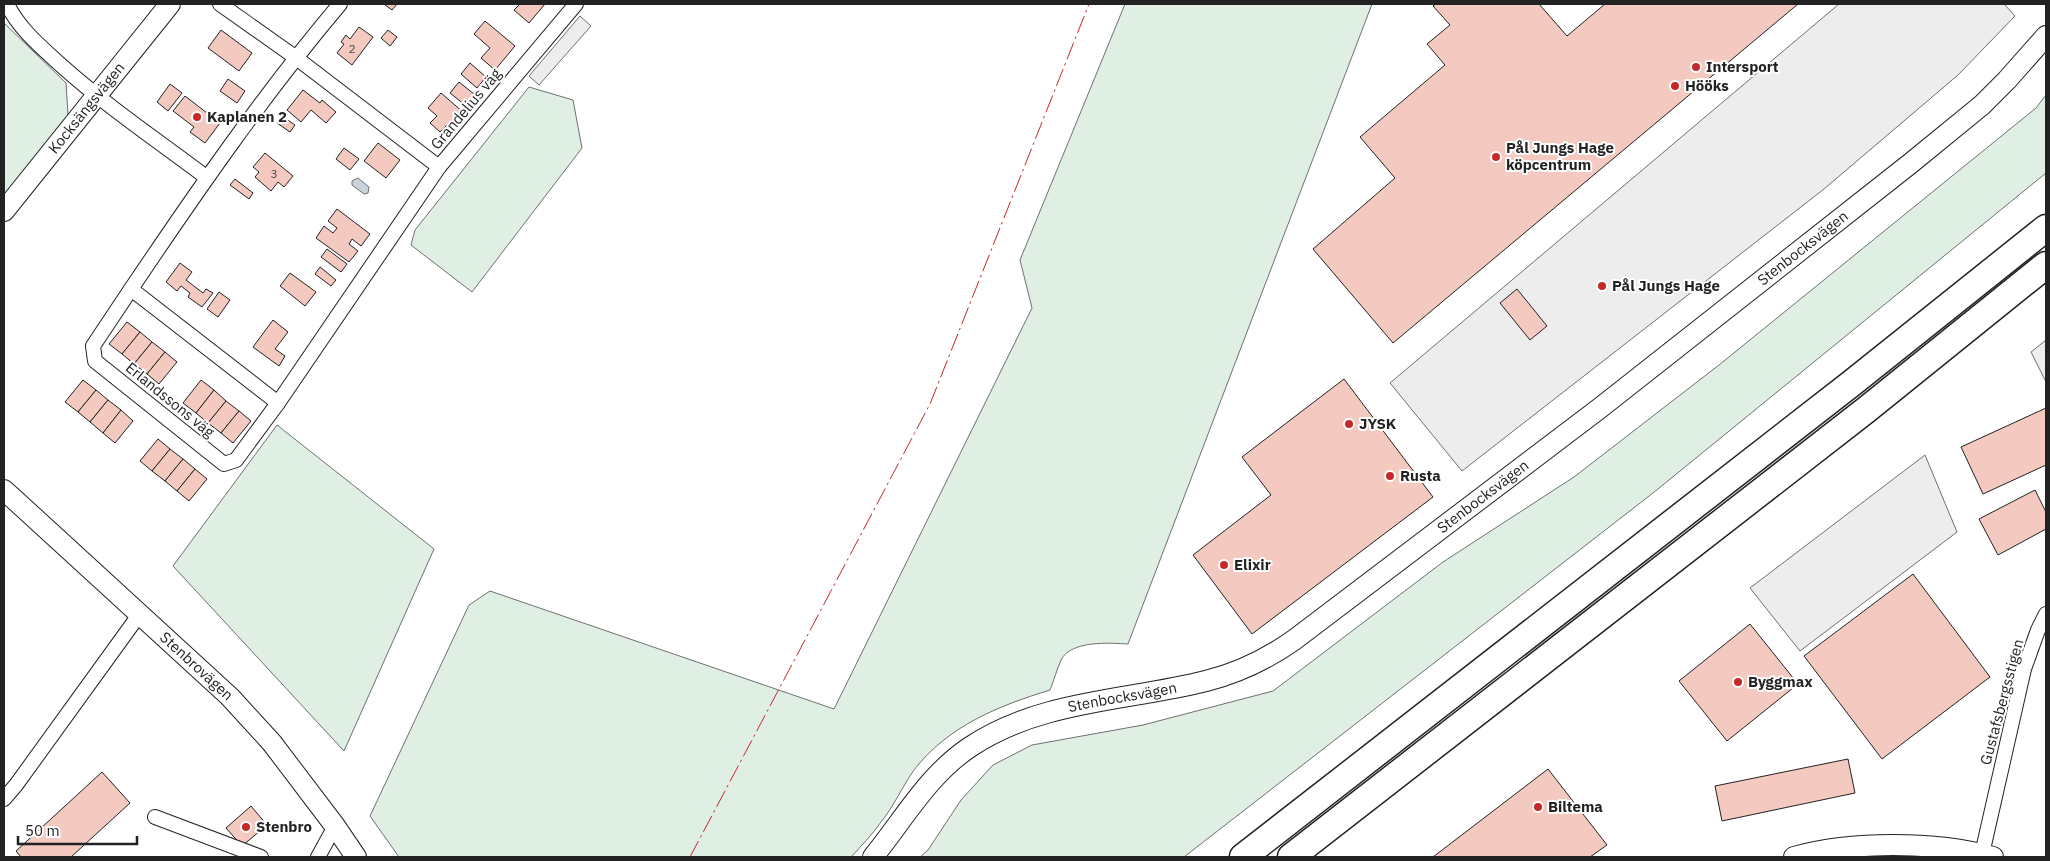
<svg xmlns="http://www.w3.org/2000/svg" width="2050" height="861" font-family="'IBM Plex Sans',sans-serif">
<rect width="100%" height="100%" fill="#fff"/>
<g fill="#e0efe3" stroke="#6f6f6f">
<path d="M1125 4H1372L1128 644C1110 643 1071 640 1061 660 1057 669 1054 680 1050 690 998 706 948 726 914 770 902 787 894 806 881 822 872 835 861 846 851 857H399L370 816 469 605 490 591 834 709 1032 308 1020 260Z"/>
<polygon points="4,23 66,83 68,115 4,195"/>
<polygon points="529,87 573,100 582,148 472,292 411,245 415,230"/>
<polygon points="2046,95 2046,173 1653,493 1184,857 920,857 928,850 961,800 993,765 1032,745 1143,725 1273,691 1443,562 1574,477 1719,365 2036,108"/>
<polygon points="277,425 434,549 344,751 173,566"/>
</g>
<g fill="#ededed" stroke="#6f6f6f">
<polygon points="1839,4 2004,4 2015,16 1958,75 1824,189 1462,471 1390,383"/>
<polygon points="580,16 591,26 539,85 529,76"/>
<polygon points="2046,340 2046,382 2031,352"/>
<polygon points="1925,455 1957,532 1800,651 1750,588"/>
</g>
<polygon fill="#c7d3dd" stroke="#6f6f6f" points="358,178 369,187 368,193 364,194 352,185 352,181"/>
<g fill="#f3c9c0" stroke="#222">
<polygon points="384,4 397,4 392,10"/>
<polygon points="520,4 545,4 529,23 514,10"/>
<polygon points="1436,4 1539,4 1567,36 1605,4 1798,4 1393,343 1313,249 1395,178 1360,137 1445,65 1427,44 1450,25 1433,6"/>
<polygon points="485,21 515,46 495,70 481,58 490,48 474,34"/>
<polygon points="359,27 373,37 352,65 337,53 344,44 341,42 346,35 350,39"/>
<polygon points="221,30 252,53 239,71 208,48"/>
<polygon points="388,30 397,37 390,46 381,38"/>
<polygon points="470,63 486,77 477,88 461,74"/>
<polygon points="228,79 245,91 237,103 220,91"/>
<polygon points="459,82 474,94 465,105 450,93"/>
<polygon points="170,84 182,93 168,111 157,102"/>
<polygon points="303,90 320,103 322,100 336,112 326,123 311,110 301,122 287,110"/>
<polygon points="441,93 463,112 451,125 449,123 440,132 430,123 437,116 428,108"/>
<polygon points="185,96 220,123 205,143 190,132 194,127 173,111"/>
<polygon points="282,116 295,125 290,132 277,123"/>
<polygon points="378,143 400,160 386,178 364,161"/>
<polygon points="344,148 359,159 350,170 336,159"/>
<polygon points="265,153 293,176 284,187 278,182 271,191 255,177 259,172 253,167"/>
<polygon points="235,179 253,193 249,199 230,185"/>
<polygon points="337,209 370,234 361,246 352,239 349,244 358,251 349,262 316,238 324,226 333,233 337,228 328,221"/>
<polygon points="327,249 347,264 341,272 321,257"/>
<polygon points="180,263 192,272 186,280 203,293 206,289 213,293 202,307 188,297 190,293 181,286 177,291 166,282"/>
<polygon points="320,267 336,280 331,286 315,274"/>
<polygon points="290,273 316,292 305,306 280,286"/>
<polygon points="1517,289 1547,326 1530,340 1500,303"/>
<polygon points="219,292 230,300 218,317 207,309"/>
<polygon points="273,320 288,332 275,349 285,356 279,366 253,347"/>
<polygon points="127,322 140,332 122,354 109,344"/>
<polygon points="140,332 152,342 134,364 122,354"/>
<polygon points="152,342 165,352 147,374 134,364"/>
<polygon points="165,352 177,362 159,384 147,374"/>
<polygon points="1344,379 1433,497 1252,634 1193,555 1271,495 1242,457"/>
<polygon points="83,380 96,390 78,412 65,402"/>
<polygon points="201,380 214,390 196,413 183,403"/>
<polygon points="96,390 108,400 90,422 78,412"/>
<polygon points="214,390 226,401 208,423 196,413"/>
<polygon points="108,400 121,410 103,433 90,422"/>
<polygon points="226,401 239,411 221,433 208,423"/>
<polygon points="2046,408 2046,465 1983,494 1961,447"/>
<polygon points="121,410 133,421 115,443 103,433"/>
<polygon points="239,411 251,421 233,443 221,433"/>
<polygon points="158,439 170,449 152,471 140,461"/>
<polygon points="170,449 183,459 165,481 152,471"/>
<polygon points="183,459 195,469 177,491 165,481"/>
<polygon points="195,469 207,479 189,501 177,491"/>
<polygon points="2035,490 2046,512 2046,529 1998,555 1979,519"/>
<polygon points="1913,574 1990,677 1882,759 1804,656"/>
<polygon points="1750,624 1798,684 1727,741 1679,681"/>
<polygon points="1848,759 1855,793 1722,821 1715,786"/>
<polygon points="1548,769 1607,845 1590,857 1433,857"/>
<polygon points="102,772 130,803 71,857 21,857 16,851"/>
<polygon points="251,806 267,825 242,846 226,828"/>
</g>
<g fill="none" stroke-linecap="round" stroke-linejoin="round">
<g stroke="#222" stroke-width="16">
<g id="street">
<path d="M7 4C19 29 42 48 63 67 108 107 158 141 206 177"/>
<polyline points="220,4 295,57 439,167"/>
<path d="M340 4C264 94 197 191 131 289L278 403 439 167 576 4"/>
<polyline points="131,289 93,346 95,361 224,464 236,460 278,403"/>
<polyline points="4,799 16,785 139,615"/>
<polyline points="155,817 261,857"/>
<polyline points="1982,854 2024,669 2038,630 2046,614"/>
<polyline points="318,857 335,826"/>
</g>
</g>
<g stroke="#222" stroke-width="22">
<g id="secondary">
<path id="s1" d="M4 211 170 4"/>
<path id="s2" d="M4 490 230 697 272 743 335 826 356 857"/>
<path id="s3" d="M873 857C904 819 928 775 970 747 1040 700 1127 701 1206 681 1238 673 1267 659 1294 640L1600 408 1911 163 1982 105 2007 80 2046 36"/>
<path d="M1794 857C1851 841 1935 841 1993 857"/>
</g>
</g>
<g stroke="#222" stroke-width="29">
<g id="highway">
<polyline points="1243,857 1852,383 2046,228"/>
<polyline points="1291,857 1866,410 2046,265"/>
</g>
</g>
<use href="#street" stroke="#fff" stroke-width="14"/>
<use href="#secondary" stroke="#fff" stroke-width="20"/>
<use href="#highway" stroke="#fff" stroke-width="26"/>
<polyline stroke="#c62828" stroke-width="1" stroke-dasharray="18 4 2.5 4" stroke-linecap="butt" points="690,857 930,404 1089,4"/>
</g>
<g fill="#c62828" stroke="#fff" stroke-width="2">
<circle cx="1696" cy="67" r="5"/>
<circle cx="1675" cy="86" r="5"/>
<circle cx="197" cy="117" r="5"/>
<circle cx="1496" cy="157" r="5"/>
<circle cx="1602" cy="286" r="5"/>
<circle cx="1349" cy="424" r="5"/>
<circle cx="1390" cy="476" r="5"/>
<circle cx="1224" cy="565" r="5"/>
<circle cx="1738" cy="682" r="5"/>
<circle cx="1538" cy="807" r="5"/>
<circle cx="246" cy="827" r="5"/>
</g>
<g text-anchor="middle" stroke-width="4" stroke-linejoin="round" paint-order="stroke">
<g font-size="12" fill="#564c4a">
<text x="352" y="53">2</text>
<text x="274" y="178">3</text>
</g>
<g font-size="15" font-weight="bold" fill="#222" stroke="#fff" text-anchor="start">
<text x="1706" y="72">Intersport</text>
<text x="1685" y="91">Hööks</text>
<text x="207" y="122">Kaplanen 2</text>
<text x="1506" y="153">Pål Jungs Hage<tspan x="1506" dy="17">köpcentrum</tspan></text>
<text x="1612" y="291">Pål Jungs Hage</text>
<text x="1359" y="429">JYSK</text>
<text x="1400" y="481">Rusta</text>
<text x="1234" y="570">Elixir</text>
<text x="1748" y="687">Byggmax</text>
<text x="1548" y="812">Biltema</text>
<text x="256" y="832">Stenbro</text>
</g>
<g font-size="15" fill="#222" stroke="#fff">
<text dy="5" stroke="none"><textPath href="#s1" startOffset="132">Kocksängsvägen</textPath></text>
<text transform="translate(466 109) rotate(-50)" y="5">Grandelius väg</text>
<text dy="5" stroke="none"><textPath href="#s3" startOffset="1134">Stenbocksvägen</textPath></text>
<text transform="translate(170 400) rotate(39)" y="5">Erlandssons väg</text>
<text dy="5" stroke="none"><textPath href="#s3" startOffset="729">Stenbocksvägen</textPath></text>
<text dy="5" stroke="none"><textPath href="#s2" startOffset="261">Stenbrovägen</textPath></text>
<text dy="5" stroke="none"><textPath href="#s3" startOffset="309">Stenbocksvägen</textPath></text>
<text transform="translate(2002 702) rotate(-75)" y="5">Gustafsbergsstigen</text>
</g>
</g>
<rect width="2050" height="861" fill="none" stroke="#222222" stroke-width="10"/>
<path d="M18 836v8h119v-8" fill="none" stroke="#222222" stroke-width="2.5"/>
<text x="25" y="836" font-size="15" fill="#222222" stroke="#ffffff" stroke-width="4" paint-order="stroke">50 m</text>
</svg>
